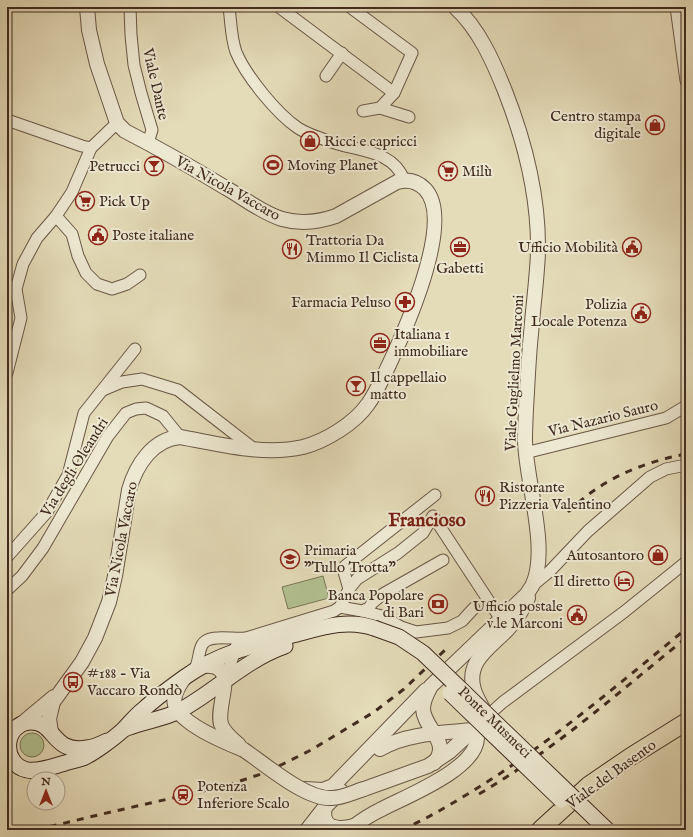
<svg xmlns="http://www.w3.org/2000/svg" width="693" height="837" font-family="'IM FELL English',serif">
<rect width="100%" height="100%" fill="#e4dbb8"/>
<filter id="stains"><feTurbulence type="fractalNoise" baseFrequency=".005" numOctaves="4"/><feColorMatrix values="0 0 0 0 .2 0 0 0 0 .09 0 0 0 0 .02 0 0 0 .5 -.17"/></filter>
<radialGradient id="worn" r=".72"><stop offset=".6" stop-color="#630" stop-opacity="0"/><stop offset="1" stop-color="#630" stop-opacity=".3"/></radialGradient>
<g fill="#b2c090" stroke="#7a7658">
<polygon points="323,576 329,598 288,609 282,587"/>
<circle cx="32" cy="745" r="12"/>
</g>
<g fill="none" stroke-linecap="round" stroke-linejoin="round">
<g stroke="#6a5746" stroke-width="13">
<g id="minor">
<polyline points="130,7 131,35 134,65 141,93 152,130 148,143"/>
<path d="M229 7C231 22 231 38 236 52 246 76 277 114 298 128 309 135 325 140 338 144 362 151 394 152 404 180"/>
<polyline points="279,7 394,93"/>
<polyline points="350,7 412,53 394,93 380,108 409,117"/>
<polyline points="676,7 686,81"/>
<polyline points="326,76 342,53"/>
<polyline points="363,111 380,108"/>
<polyline points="7,120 82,146 91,148 117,123"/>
<polyline points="56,216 72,234 78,256 86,273 97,284 112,289 127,284 140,275"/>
<polyline points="7,373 21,318 16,289 23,264 37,238 56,216 72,192 91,148"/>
<polyline points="103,390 122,382 142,379 178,390 254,449"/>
<polyline points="525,453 666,418 686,406"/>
<polyline points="7,557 47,512 68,475 84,413 135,349"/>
<polyline points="533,585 549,572 588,531 650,477 666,469 686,465"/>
<polyline points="349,589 344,572 345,566 435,495"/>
<polyline points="7,590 22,576 43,548 108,436 126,413 136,409 146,408 163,416 180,437"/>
<polyline points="340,607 362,611 369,608 372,603 383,594 443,560"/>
<polyline points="362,611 382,616 401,627 416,632 448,628 462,621 474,608"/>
<path d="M194 671C199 663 198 653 202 645 208 633 234 640 246 638L334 611 340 607 349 589 357 579 398 553 423 533 433 516 500 618"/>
<polyline points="225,681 236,647"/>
<polyline points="483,720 503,702 624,612 686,562"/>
</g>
</g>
<g stroke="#6a5746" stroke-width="16">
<g id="tertiary">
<path d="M202 666C242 662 215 704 221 724 224 733 232 739 239 745"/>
<path d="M185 677C179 685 172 695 175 705 180 724 227 743 244 750"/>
<path d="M483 709C480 703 476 697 474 690 465 661 491 647 508 629 516 620 523 609 528 598"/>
<polyline points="18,727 54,697"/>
<path d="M51 732 49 719 53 702 82 662 95 638 109 602 115 576 129 490C136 465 153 439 180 437 220 444 263 456 303 447 326 441 355 423 368 404 376 393 381 381 387 369 403 335 456 221 425 189 417 181 407 179 397 182L336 216C319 222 300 224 282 219 262 213 244 198 226 188 193 168 160 149 125 131L117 123 97 64 89 30 87 7"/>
<path d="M380 749C406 733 443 733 473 730"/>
<path d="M434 763C452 742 424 729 423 709 423 700 427 693 431 686L527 594C529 590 532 587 533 584 549 549 526 481 525 441 525 425 526 408 527 392 528 373 529 353 531 334 533 307 537 279 538 252 539 196 525 142 505 91 493 61 479 29 455 7"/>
<polyline points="305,789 323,790 333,786 426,690"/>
<polyline points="364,789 428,766 449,752 473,730"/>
<path d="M325 807C320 829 338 830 354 826"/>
<polyline points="307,830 325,807 341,791"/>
<path d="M349 830C358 823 369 815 380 810 404 797 478 769 477 737L473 730"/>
</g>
</g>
<g stroke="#412b20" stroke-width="17">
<g id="secondary">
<path d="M127 728C144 721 164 719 179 711 216 691 245 660 285 646"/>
<path d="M107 741C101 744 94 747 87 748 51 754 56 721 30 722 3 724 1 764 27 770 38 772 55 766 65 763 71 761 77 760 83 758 94 753 113 739 123 730 130 723 136 715 144 709 156 698 171 687 185 677 218 653 258 644 297 634 323 627 348 619 374 628"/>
</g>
</g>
<g stroke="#412b20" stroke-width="19">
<polyline id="primary" points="540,830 589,785 630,757 686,722"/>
</g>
<use href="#minor" stroke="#ede8d1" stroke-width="11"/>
<use href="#tertiary" stroke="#ede8d1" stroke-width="14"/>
<use href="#secondary" stroke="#ede8d1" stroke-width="15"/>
<use href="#primary" stroke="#e4dbb8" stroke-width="17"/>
<g stroke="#412b20" stroke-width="3" stroke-dasharray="7 7" stroke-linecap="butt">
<path d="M568 512C602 479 640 463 686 454"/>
<path d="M479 794C554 750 619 692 686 638"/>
<polyline points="36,830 98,815 225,786 267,772 311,750 374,712 404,689 445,650"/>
<path d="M401 830C425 820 448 806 471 792 548 745 616 686 686 629"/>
</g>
<g stroke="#6a5746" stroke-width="16" stroke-linecap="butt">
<path id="tertiary-bridge" d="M244 750C265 764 306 800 332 798 343 798 354 792 364 789"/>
</g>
<g stroke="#412b20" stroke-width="17" stroke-linecap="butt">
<g id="secondary-bridge">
<polyline points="374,628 399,637 423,653 607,830"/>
<polyline points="450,693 561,800"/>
</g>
</g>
<use href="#tertiary-bridge" stroke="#ede8d1" stroke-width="14"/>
<use href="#secondary-bridge" stroke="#ede8d1" stroke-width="15"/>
</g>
<defs>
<g id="shop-ring" transform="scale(1)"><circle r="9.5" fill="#ede8d1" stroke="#8f2418" stroke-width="1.5"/><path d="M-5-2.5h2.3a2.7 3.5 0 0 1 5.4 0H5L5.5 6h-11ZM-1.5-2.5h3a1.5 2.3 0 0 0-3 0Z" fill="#8f2418"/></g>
<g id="stadium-ring" transform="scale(1)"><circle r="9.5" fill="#ede8d1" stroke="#8f2418" stroke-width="1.5"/><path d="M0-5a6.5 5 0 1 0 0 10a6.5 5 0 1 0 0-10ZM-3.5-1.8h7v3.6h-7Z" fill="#8f2418"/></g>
<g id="bar-ring" transform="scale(1)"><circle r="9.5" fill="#ede8d1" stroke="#8f2418" stroke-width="1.5"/><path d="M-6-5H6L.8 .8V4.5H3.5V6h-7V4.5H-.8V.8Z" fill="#8f2418"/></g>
<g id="supermarket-ring" transform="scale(1)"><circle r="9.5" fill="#ede8d1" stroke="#8f2418" stroke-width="1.5"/><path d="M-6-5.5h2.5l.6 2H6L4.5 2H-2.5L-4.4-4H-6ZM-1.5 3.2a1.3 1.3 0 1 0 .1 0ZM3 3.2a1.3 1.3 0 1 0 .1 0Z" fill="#8f2418"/></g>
<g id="civic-ring" transform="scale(1)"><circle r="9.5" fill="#ede8d1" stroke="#8f2418" stroke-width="1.5"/><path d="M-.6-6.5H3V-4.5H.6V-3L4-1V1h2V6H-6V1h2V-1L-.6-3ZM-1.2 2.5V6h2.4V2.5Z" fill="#8f2418"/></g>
<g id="office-ring" transform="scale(1)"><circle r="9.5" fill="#ede8d1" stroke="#8f2418" stroke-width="1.5"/><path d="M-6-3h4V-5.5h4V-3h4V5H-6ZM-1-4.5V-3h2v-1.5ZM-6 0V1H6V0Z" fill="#8f2418"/></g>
<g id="restaurant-ring" transform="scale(1)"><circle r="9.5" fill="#ede8d1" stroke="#8f2418" stroke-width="1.5"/><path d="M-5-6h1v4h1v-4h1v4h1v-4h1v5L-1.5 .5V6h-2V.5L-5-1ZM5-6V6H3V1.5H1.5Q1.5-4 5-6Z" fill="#8f2418"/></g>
<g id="pharmacy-ring" transform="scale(1)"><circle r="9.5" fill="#ede8d1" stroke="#8f2418" stroke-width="1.5"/><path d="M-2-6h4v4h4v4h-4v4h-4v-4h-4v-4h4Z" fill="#8f2418"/></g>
<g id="school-ring" transform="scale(1)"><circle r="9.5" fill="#ede8d1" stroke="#8f2418" stroke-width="1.5"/><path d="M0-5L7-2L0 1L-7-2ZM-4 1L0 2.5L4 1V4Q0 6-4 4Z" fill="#8f2418"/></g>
<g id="hotel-ring" transform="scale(1)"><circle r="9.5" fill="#ede8d1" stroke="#8f2418" stroke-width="1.5"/><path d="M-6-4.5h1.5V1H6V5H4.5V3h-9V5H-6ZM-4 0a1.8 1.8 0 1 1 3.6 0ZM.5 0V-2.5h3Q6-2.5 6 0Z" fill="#8f2418"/></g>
<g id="bank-ring" transform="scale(1)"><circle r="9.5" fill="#ede8d1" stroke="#8f2418" stroke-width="1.5"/><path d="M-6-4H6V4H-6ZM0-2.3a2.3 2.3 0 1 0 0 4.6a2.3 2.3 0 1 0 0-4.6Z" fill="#8f2418"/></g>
<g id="bus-ring" transform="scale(1)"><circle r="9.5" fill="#ede8d1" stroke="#8f2418" stroke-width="1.5"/><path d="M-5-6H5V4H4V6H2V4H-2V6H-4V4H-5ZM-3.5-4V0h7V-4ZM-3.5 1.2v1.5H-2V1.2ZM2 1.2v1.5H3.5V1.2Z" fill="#8f2418"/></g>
<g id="station-ring" transform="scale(1)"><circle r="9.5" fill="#ede8d1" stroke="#8f2418" stroke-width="1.5"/><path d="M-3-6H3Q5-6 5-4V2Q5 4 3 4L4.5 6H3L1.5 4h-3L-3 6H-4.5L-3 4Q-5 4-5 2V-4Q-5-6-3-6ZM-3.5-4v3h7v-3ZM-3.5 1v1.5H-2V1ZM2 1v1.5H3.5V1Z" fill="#8f2418"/></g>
</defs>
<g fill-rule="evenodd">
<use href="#shop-ring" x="655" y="125"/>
<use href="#shop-ring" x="310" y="141"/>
<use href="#stadium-ring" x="273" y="165"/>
<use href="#bar-ring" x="154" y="166"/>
<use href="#supermarket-ring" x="448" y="171"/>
<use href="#supermarket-ring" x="85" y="201"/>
<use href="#civic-ring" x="98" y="235"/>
<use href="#office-ring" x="460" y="247"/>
<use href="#civic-ring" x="632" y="247"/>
<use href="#restaurant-ring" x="292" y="249"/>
<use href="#pharmacy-ring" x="405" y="302"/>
<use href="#civic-ring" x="641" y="313"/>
<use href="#office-ring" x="380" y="343"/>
<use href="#bar-ring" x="356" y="386"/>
<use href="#restaurant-ring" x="485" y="496"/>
<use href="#shop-ring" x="658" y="555"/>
<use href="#school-ring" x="290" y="559"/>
<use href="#hotel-ring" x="624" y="581"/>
<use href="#bank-ring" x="438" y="604"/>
<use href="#civic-ring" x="577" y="615"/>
<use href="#bus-ring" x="73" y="682"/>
<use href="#station-ring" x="183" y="795"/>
</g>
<g text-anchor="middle" stroke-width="4" stroke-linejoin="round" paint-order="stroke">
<g font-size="15" fill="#412b20" stroke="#ede8d1">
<text transform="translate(156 84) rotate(77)" y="5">Viale Dante</text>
<text transform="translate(228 188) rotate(29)" y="5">Via Nicola Vaccaro</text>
<text transform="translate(514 373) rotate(-87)" y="5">Viale Guglielmo Marconi</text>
<text transform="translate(603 418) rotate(-14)" y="5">Via Nazario Sauro</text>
<text transform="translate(74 467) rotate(-58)" y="5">Via degli Oleandri</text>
<text transform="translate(121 539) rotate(-79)" y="5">Via Nicola Vaccaro</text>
<text transform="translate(495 722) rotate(44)" y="5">Ponte Musmeci</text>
<text transform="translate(611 774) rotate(-36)" y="5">Viale del Basento</text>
</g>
<g font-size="15" fill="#412b20" stroke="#ede8d1" text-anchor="start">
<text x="641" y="121" text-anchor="end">Centro stampa<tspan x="641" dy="17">digitale</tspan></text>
<text x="324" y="146">Ricci e capricci</text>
<text x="287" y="170">Moving Planet</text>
<text x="140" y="171" text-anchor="end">Petrucci</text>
<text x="462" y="176">Milù</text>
<text x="99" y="206">Pick Up</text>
<text x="112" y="240">Poste italiane</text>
<text x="306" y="245">Trattoria Da<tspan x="306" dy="17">Mimmo Il Ciclista</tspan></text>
<text x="618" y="252" text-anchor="end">Ufficio Mobilità</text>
<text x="460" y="273" text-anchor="middle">Gabetti</text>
<text x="391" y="307" text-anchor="end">Farmacia Peluso</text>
<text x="627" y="309" text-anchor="end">Polizia<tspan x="627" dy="17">Locale Potenza</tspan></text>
<text x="394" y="339">Italiana 1<tspan x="394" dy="17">immobiliare</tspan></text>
<text x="370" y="382">Il cappellaio<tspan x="370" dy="17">matto</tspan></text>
<text x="499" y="492">Ristorante<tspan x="499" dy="17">Pizzeria Valentino</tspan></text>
<text x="304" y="555">Primaria<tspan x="304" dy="17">"Tullo Trotta"</tspan></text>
<text x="644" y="560" text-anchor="end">Autosantoro</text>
<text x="610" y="586" text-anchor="end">Il diretto</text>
<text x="424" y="600" text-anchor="end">Banca Popolare<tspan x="424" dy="17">di Bari</tspan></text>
<text x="563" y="611" text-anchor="end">Ufficio postale<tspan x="563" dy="17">v.le Marconi</tspan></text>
<text x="87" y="678">#188 - Via<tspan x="87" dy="17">Vaccaro Rondò</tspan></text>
<text x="197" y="791">Potenza<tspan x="197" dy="17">Inferiore Scalo</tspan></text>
</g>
<g font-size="19" font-weight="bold" fill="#7a1f14" stroke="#ede8d1">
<text x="427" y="526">Francioso</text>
</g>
</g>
<rect width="693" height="837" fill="none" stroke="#e4dbb8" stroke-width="24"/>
<rect x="8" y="8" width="677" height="821" fill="none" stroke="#412b20" stroke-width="2"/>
<rect x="12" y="12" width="669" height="813" fill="none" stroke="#412b20"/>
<g transform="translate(46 791)"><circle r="19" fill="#ede8d1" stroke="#a89c8a"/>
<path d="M0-3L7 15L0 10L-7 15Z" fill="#8f2418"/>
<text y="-6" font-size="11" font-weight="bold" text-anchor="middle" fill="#412b20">N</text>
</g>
<rect width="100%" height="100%" filter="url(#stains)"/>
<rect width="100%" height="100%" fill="url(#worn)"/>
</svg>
